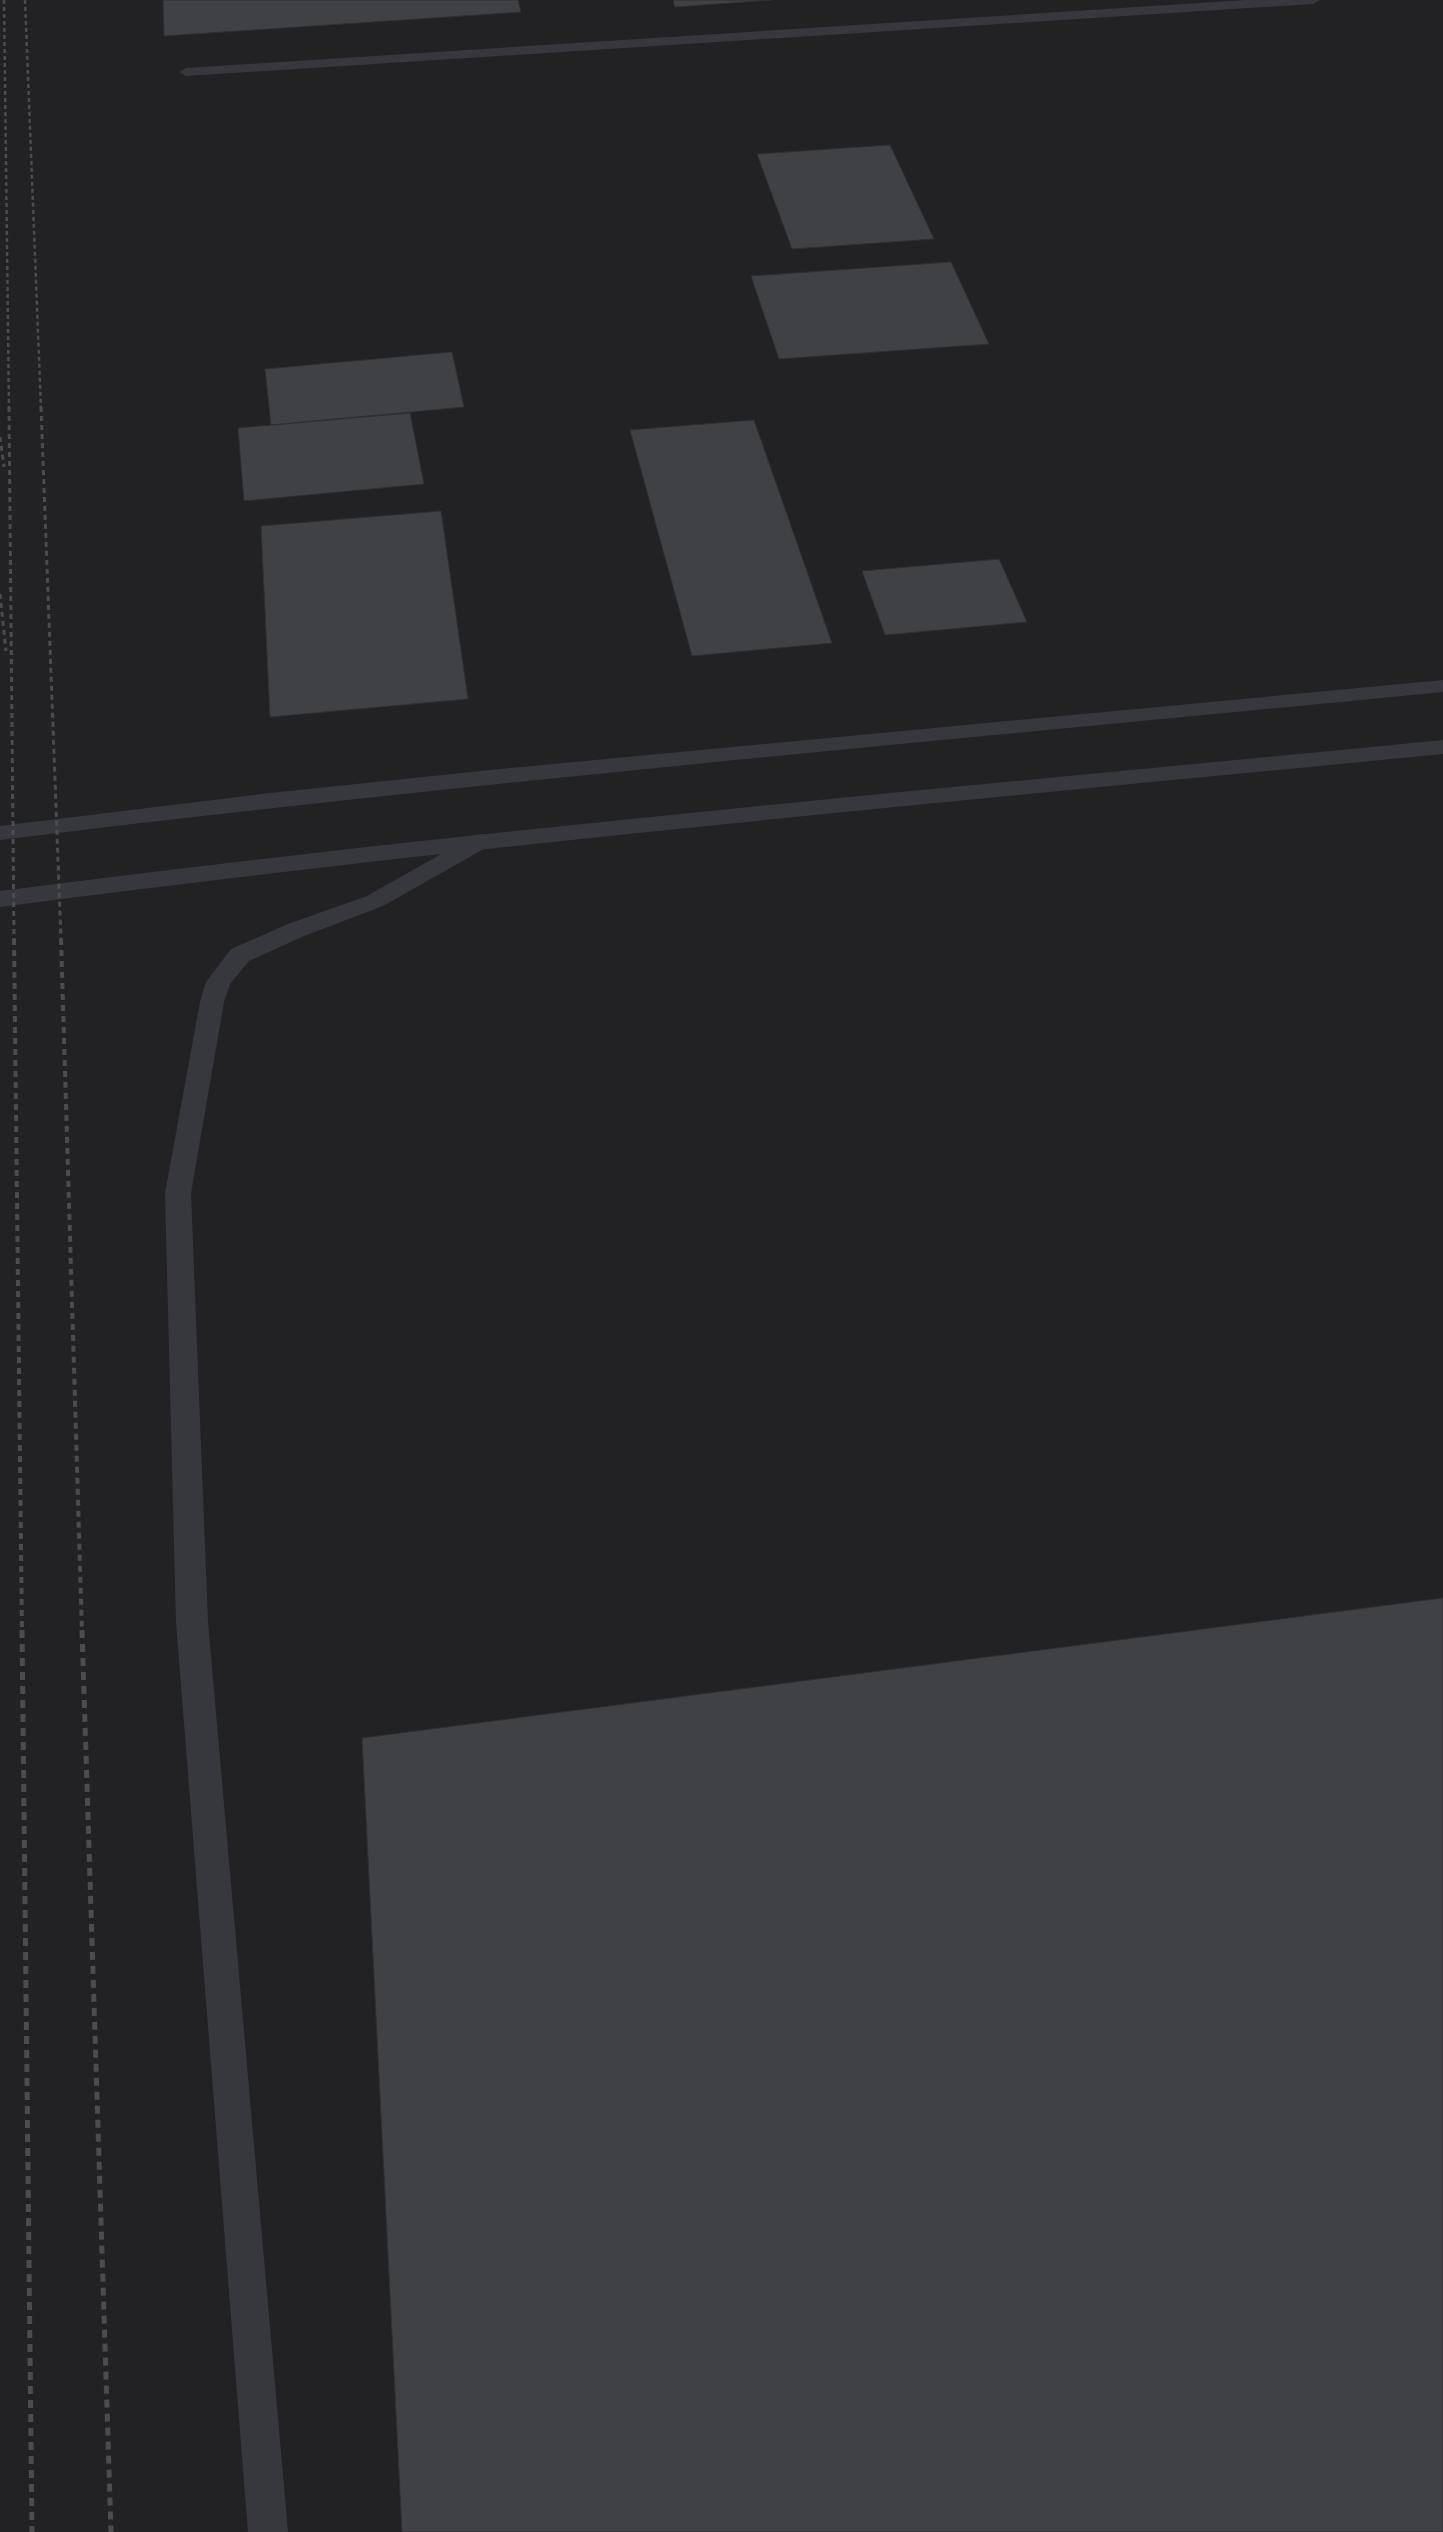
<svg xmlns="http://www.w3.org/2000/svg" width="1443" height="2532" font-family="Lato,sans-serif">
<rect width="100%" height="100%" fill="#161618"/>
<rect fill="#222225" x="0" y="0" width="1443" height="2532"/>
<g fill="#404145" stroke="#303034">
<polygon points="163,0 518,0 521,12 164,36"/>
<polygon points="673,0 772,0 675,7"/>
<polygon points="890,145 934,239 792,249 757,154"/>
<polygon points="951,262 989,344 779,359 751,276"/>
<polygon points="452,352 464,407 271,425 265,369"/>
<polygon points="410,413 424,484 244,501 238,428"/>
<polygon points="754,420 832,643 692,656 630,430"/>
<polygon points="441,511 468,699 270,717 261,526"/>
<polygon points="999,559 1027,622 885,635 862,571"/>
<polygon points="1443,1598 1443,2532 402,2532 362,1738"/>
</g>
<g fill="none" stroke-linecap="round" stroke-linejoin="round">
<g fill="#37383d" fill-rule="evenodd">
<polygon points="1246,0 1320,0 1313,4 186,76 179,72 186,68"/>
<polygon points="481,834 489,836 493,841 489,846 383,906 304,936 249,961 230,984 224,1002 191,1193 208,1622 288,2532 248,2532 176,1622 165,1193 200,1002 206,982 231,949 288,924 367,896 473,836"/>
</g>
<g fill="#37383d" fill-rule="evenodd">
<path d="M1443 680V692C962 739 480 781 0 840V826L270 793 500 769Z"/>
<path d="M1443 740V754C962 801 480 844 0 907V891C480 829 962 787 1443 740Z"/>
</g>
<g stroke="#4a4c52" stroke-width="2.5" stroke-dasharray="4 3" stroke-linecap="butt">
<polyline points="4,0 9,409"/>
<polyline points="25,0 41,409"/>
</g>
<g stroke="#4a4c52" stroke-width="3" stroke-dasharray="5 4" stroke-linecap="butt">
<polyline points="9,407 14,940"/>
<polyline points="41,407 61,940"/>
<polyline points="0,437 4,467"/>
<polyline points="0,594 6,651"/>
</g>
<g stroke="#4a4c52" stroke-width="4" stroke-dasharray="6 5" stroke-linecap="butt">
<polyline points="14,939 22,1632"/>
<polyline points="61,939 82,1632"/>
</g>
<g stroke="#4a4c52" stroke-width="5" stroke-dasharray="8 6" stroke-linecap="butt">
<polyline points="22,1630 32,2532"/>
<polyline points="82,1630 111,2532"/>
</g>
</g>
</svg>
